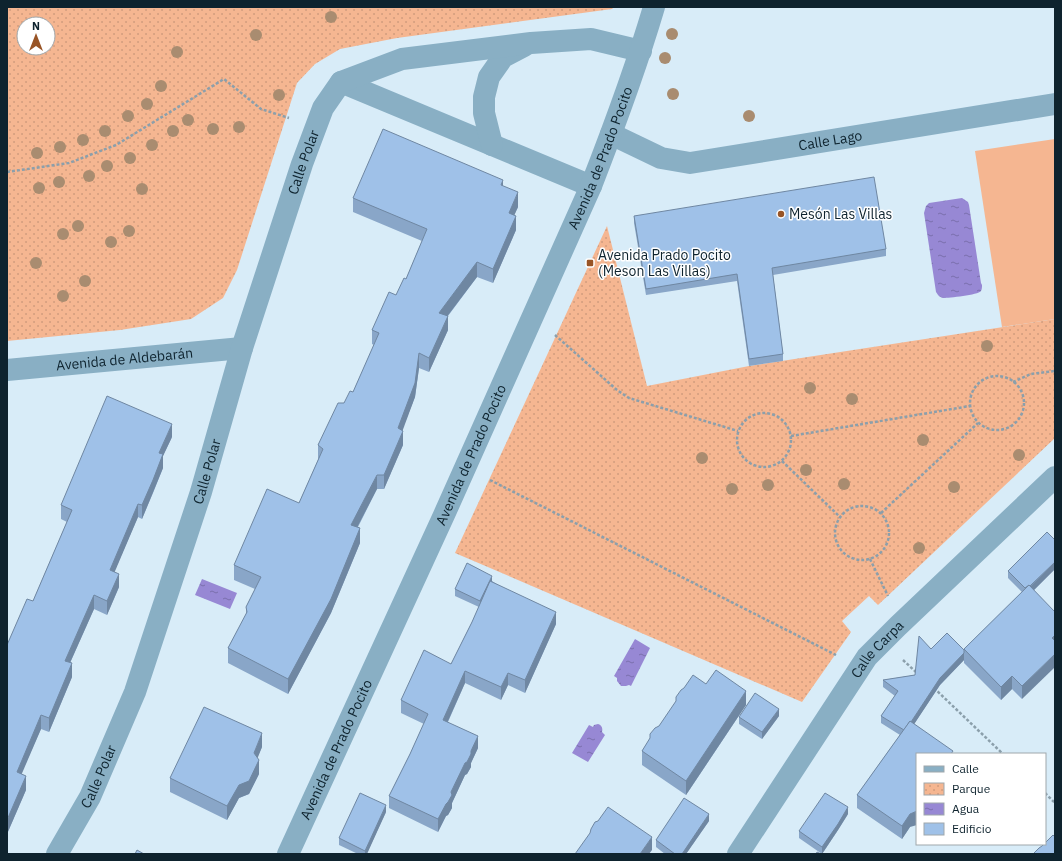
<svg xmlns="http://www.w3.org/2000/svg" width="1062" height="861" font-family="'IBM Plex Sans',sans-serif">
<defs>
<pattern id="park-dots" width="8" height="8" patternUnits="userSpaceOnUse"><rect width="8" height="8" fill="#f5b691"/><path d="M2 2h.1M6 6h.1" fill="none" stroke="#d19c7d" stroke-width="1.8" stroke-linecap="round"/></pattern>
<pattern id="water-ripples" width="26" height="14" patternUnits="userSpaceOnUse"><rect width="26" height="14" fill="#9788d4"/><path d="M2 4q2-2 4 0t4 0M15 11q2-2 4 0t4 0" fill="none" stroke="#7a6fac"/></pattern>
</defs>
<rect width="100%" height="100%" fill="#d8ecf8"/>
<polygon fill="#f5b691" points="1055,139 1055,319 1002,327 975,151"/>
<g fill="url(#park-dots)" fill-rule="evenodd">
<path d="M7 7H614L612 9 397 38 340 49 315 64 297 83 237 270 223 298 191 319 120 330 7 341ZM24 24H48V48H24Z"/>
<polygon points="607,226 647,386 749,366 1055,319 1055,438 878,605 869,596 842,621 851,632 802,702 455,553"/>
</g>
<g fill="url(#water-ripples)">
<path d="M962 198 968 202 969 205 981 283 982 285C982 287 982 289 981 291 978 295 949 298 943 298 939 297 938 295 936 292L924 213 926 206 929 203Z"/>
<polygon points="202,579 237,593 230,609 195,595"/>
<polygon points="635,639 650,648 631,686 629,685 626,686 621,686 617,681 617,678 614,676"/>
<path d="M598 724C602 725 603 729 602 732L605 735 588 762 572 753 589 725 593 727 594 725Z"/>
</g>
<g fill="none" stroke-linecap="round" stroke-linejoin="round">
<g stroke="#8b9fab" stroke-width="2.5" stroke-dasharray="3 2" stroke-linecap="butt">
<polyline points="7,172 69,163 116,145 224,79 261,109 289,118"/>
<polyline points="555,335 617,390 629,398 738,431"/>
<circle cx="997" cy="403" r="27"/>
<polyline points="1013,382 1031,374 1055,371"/>
<circle cx="764" cy="440" r="27"/>
<polyline points="791,436 970,406"/>
<polyline points="782,461 840,517"/>
<polyline points="490,480 836,655"/>
<circle cx="862" cy="533" r="27"/>
<polyline points="881,513 978,423"/>
<polyline points="870,559 888,596"/>
<polyline points="903,660 917,673"/>
<polyline points="934,688 1003,754"/>
<polyline points="1045,793 1055,803"/>
</g>
<g stroke="#89afc4" stroke-width="22">
<polyline points="341,82 591,186"/>
<path id="s1" d="M611 134 661 158 690 163 1055 104"/>
<polyline points="492,145 484,113 484,97 489,77 503,57 524,46"/>
<path id="s2" d="M7 370 242 348"/>
<path id="s3" d="M57 854 90 797 135 692 201 492 242 348 302 164 323 108 341 82 402 59 531 43 591 39 641 51"/>
<path id="s4" d="M288 854 444 515 591 186C614 127 636 68 654 7"/>
<path id="s5" d="M738 854 867 657 898 626 1055 477"/>
</g>
</g>
<g fill="#a98c70">
<circle cx="331" cy="17" r="6"/>
<circle cx="672" cy="34" r="6"/>
<circle cx="256" cy="35" r="6"/>
<circle cx="177" cy="52" r="6"/>
<circle cx="665" cy="58" r="6"/>
<circle cx="161" cy="86" r="6"/>
<circle cx="673" cy="94" r="6"/>
<circle cx="279" cy="95" r="6"/>
<circle cx="147" cy="104" r="6"/>
<circle cx="128" cy="116" r="6"/>
<circle cx="749" cy="116" r="6"/>
<circle cx="188" cy="120" r="6"/>
<circle cx="239" cy="127" r="6"/>
<circle cx="213" cy="129" r="6"/>
<circle cx="105" cy="131" r="6"/>
<circle cx="173" cy="131" r="6"/>
<circle cx="83" cy="140" r="6"/>
<circle cx="152" cy="145" r="6"/>
<circle cx="60" cy="147" r="6"/>
<circle cx="37" cy="153" r="6"/>
<circle cx="130" cy="158" r="6"/>
<circle cx="107" cy="166" r="6"/>
<circle cx="89" cy="176" r="6"/>
<circle cx="59" cy="182" r="6"/>
<circle cx="39" cy="188" r="6"/>
<circle cx="142" cy="189" r="6"/>
<circle cx="78" cy="226" r="6"/>
<circle cx="129" cy="231" r="6"/>
<circle cx="63" cy="234" r="6"/>
<circle cx="111" cy="242" r="6"/>
<circle cx="36" cy="263" r="6"/>
<circle cx="85" cy="281" r="6"/>
<circle cx="63" cy="296" r="6"/>
<circle cx="987" cy="346" r="6"/>
<circle cx="810" cy="388" r="6"/>
<circle cx="852" cy="399" r="6"/>
<circle cx="923" cy="440" r="6"/>
<circle cx="1019" cy="455" r="6"/>
<circle cx="702" cy="458" r="6"/>
<circle cx="806" cy="470" r="6"/>
<circle cx="844" cy="484" r="6"/>
<circle cx="768" cy="485" r="6"/>
<circle cx="954" cy="487" r="6"/>
<circle cx="732" cy="489" r="6"/>
<circle cx="919" cy="548" r="6"/>
</g>
<g fill="#89a6c8">
<polygon points="503,186 518,207 514,215 516,230 493,283 477,277 448,316 448,330 429,372 419,368 415,397 402,430 403,445 384,489 377,489 358,527 360,543 331,613 288,694 228,663 228,648 246,615 246,607 255,589 234,580 234,565 299,503 318,460 318,445 344,403 353,392 374,345 372,344 372,330 396,295 406,279 422,241 353,212 353,198"/>
<polygon points="634,216 886,249 886,256 773,275 783,354 783,361 749,366 737,281 646,295 634,223"/>
<polygon points="172,437 163,456 163,468 153,493 142,519 138,517 114,572 119,587 107,615 94,609 70,663 72,677 49,732 41,729 21,774 26,790 7,834 33,601 67,522 61,519 61,505"/>
<polygon points="1055,540 1055,569 1034,590 1022,699 1012,689 1001,700 964,663 964,660 940,685 914,724 953,754 917,754 910,827 902,839 857,808 857,795 900,735 881,723 881,716 895,696 883,687 883,680 915,675 931,649 964,650 964,649 1022,592 1008,578 1008,571"/>
<polygon points="492,581 556,624 525,693 508,685 501,700 465,683 448,722 478,748 471,763 471,767 467,774 465,775 452,803 452,808 448,815 446,816 438,832 389,808 389,796 410,754 424,724 401,713 401,700 451,664 472,622 479,607 455,596 455,589"/>
<polygon points="706,684 746,705 686,795 642,765 642,751 659,726"/>
<polygon points="779,716 762,739 739,724 739,717"/>
<polygon points="262,747 257,758 259,774 249,794 239,798 227,820 170,792 170,778"/>
<polygon points="386,812 367,853 369,854 358,854 339,845 339,838"/>
<polygon points="848,814 838,830 822,854 799,838 799,831"/>
<polygon points="709,821 686,854 665,854 656,847 656,840"/>
</g>
<g fill="#6f87a2">
<polygon points="503,180 503,194 501,185"/>
<polygon points="518,192 518,207 509,227 509,213"/>
<polygon points="516,216 516,230 493,283 493,269"/>
<polygon points="477,262 477,277 439,327 439,313"/>
<polygon points="448,316 448,330 429,372 429,358"/>
<polygon points="419,353 419,368 415,397 398,443 398,428"/>
<polygon points="172,424 172,437 163,456 163,468 142,519 142,505 159,453"/>
<polygon points="403,431 403,445 384,489 384,475"/>
<polygon points="377,475 377,489 351,539 351,525"/>
<polygon points="138,504 138,517 110,583 110,570"/>
<polygon points="360,528 360,543 331,613 288,694 288,679"/>
<polygon points="1055,562 1055,569 1027,597 1027,590"/>
<polygon points="119,574 119,587 107,615 107,601"/>
<polygon points="492,576 492,583 480,608 480,601"/>
<polygon points="94,595 94,609 65,674 65,661"/>
<polygon points="556,612 556,624 525,693 525,680"/>
<polygon points="1055,635 1055,648 1052,638"/>
<polygon points="964,653 964,660 940,685 905,738 905,731 940,678"/>
<polygon points="1055,654 1055,667 1022,699 1022,686"/>
<polygon points="72,663 72,677 49,732 49,718"/>
<polygon points="465,671 465,683 443,732 443,720"/>
<polygon points="508,673 508,685 501,700 501,687"/>
<polygon points="1012,676 1012,689 1001,700 1001,687"/>
<polygon points="746,691 746,705 686,795 686,781"/>
<polygon points="779,709 779,716 762,739 762,732"/>
<polygon points="41,715 41,729 17,785 17,772"/>
<polygon points="262,733 262,747 254,767 254,753"/>
<polygon points="478,736 478,748 471,763 471,767 467,774 465,775 452,803 452,808 448,815 446,816 438,832 438,819"/>
<polygon points="259,760 259,774 249,794 239,798 227,820 227,806 239,785"/>
<polygon points="26,776 26,790 7,834 7,820"/>
<polygon points="386,805 386,812 367,854 365,854 365,851"/>
<polygon points="848,807 848,814 838,830 822,854 822,847"/>
<polygon points="917,811 917,825 910,827 902,839 902,826 910,814"/>
<polygon points="709,814 709,821 686,854 682,854"/>
<polygon points="652,837 652,850 649,854 640,854"/>
</g>
<g fill="#9fc1e8" stroke="#6f87a2">
<polygon points="383,129 503,180 501,185 518,192 509,213 516,216 493,269 477,262 439,313 448,316 429,358 419,353 415,383 398,428 403,431 384,475 377,475 351,525 360,528 331,599 288,679 228,648 247,612 246,607 261,577 234,565 267,489 299,503 323,449 318,445 338,403 344,403 350,391 353,392 379,333 372,330 389,292 396,295 404,278 406,279 427,229 353,198"/>
<polygon points="874,177 886,249 772,268 783,354 749,359 737,274 646,289 634,216"/>
<polygon points="107,396 172,424 159,453 163,454 153,480 142,505 138,504 110,570 119,574 107,601 94,595 65,661 72,663 49,718 41,715 17,772 26,776 7,820 7,645 27,599 33,601 72,510 61,505"/>
<polygon points="1047,532 1055,540 1055,562 1030,586 1029,585 1025,588 1008,571"/>
<polygon points="467,563 492,576 480,601 455,589"/>
<polygon points="490,581 556,612 525,680 508,673 501,687 465,671 443,720 478,736 471,751 471,754 467,762 465,763 451,792 452,795 448,802 446,804 438,819 389,796 410,754 428,714 401,700 424,650 451,664 472,622"/>
<polygon points="1029,585 1055,612 1055,635 1052,638 1055,641 1055,654 1022,686 1012,676 1001,687 964,649"/>
<polygon points="947,633 964,650 964,653 940,678 911,722 910,721 904,730 881,716 898,691 883,680 915,675 919,636 931,649"/>
<polygon points="716,670 746,691 686,781 642,751 650,738 650,734 655,728 659,726 676,701 676,697 681,690 684,688 693,675 706,684"/>
<polygon points="755,693 779,709 762,732 739,717"/>
<polygon points="204,707 262,733 254,753 259,760 249,781 239,785 227,806 170,778"/>
<polygon points="910,721 953,751 951,754 917,754 917,811 910,814 902,826 857,795"/>
<polygon points="360,793 386,805 365,851 339,838"/>
<polygon points="825,793 848,807 838,824 822,847 799,831"/>
<polygon points="684,798 709,814 682,854 675,854 656,840"/>
<polygon points="608,807 652,837 640,854 575,854 590,833 591,829 595,822 598,821"/>
<polygon points="1053,835 1055,837 1055,854 1033,854 1039,848 1042,846"/>
<polygon points="137,850 144,854 135,854"/>
<polygon points="817,852 821,854 816,854"/>
</g>
<g fill="#985426" stroke="#fff" stroke-width="1.5">
<circle cx="781" cy="214" r="4"/>
<rect x="586" y="259" width="8" height="8" rx="2"/>
</g>
<g text-anchor="middle" stroke-width="3" stroke-linejoin="round" paint-order="stroke">
<g font-size="14" fill="#0e232e" stroke="#fff">
<text dy="5" stroke="none"><textPath href="#s1" startOffset="227">Calle Lago</textPath></text>
<text dy="5" stroke="none"><textPath href="#s4" startOffset="763">Avenida de Prado Pocito</textPath></text>
<text dy="5" stroke="none"><textPath href="#s3" startOffset="736">Calle Polar</textPath></text>
<text dy="5" stroke="none"><textPath href="#s2" startOffset="118">Avenida de Aldebarán</textPath></text>
<text dy="5" stroke="none"><textPath href="#s4" startOffset="439">Avenida de Prado Pocito</textPath></text>
<text dy="5" stroke="none"><textPath href="#s3" startOffset="412">Calle Polar</textPath></text>
<text dy="5" stroke="none"><textPath href="#s5" startOffset="248">Calle Carpa</textPath></text>
<text dy="5" stroke="none"><textPath href="#s4" startOffset="115">Avenida de Prado Pocito</textPath></text>
<text dy="5" stroke="none"><textPath href="#s3" startOffset="88">Calle Polar</textPath></text>
</g>
<g font-size="14" fill="#0e232e" stroke="#fff" text-anchor="start">
<text x="789" y="219">Mesón Las Villas</text>
<text x="598" y="260">Avenida Prado Pocito<tspan x="598" dy="16">(Meson Las Villas)</tspan></text>
</g>
</g>
<rect width="1062" height="861" fill="none" stroke="#0e232e" stroke-width="16"/>
<rect x="916" y="753" width="130" height="92" fill="#ffffff" stroke="#9fa7ab"/>
<rect x="924" y="766" width="20" height="6" fill="#89afc4" stroke="#9fa7ab"/>
<text x="952" y="773" font-size="12" fill="#0e232e">Calle</text>
<rect x="924" y="783" width="20" height="12" fill="url(#park-dots)" stroke="#9fa7ab"/>
<text x="952" y="793" font-size="12" fill="#0e232e">Parque</text>
<rect x="924" y="803" width="20" height="12" fill="url(#water-ripples)" stroke="#9fa7ab"/>
<text x="952" y="813" font-size="12" fill="#0e232e">Agua</text>
<rect x="924" y="823" width="20" height="12" fill="#9fc1e8" stroke="#9fa7ab"/>
<text x="952" y="833" font-size="12" fill="#0e232e">Edificio</text>
<g transform="translate(36 36)"><circle r="19" fill="#ffffff" stroke="#9fa7ab"/>
<path d="M0-3L7 15L0 10L-7 15Z" fill="#985426"/>
<text y="-6" font-size="11" font-weight="bold" text-anchor="middle" fill="#0e232e">N</text>
</g>
</svg>
